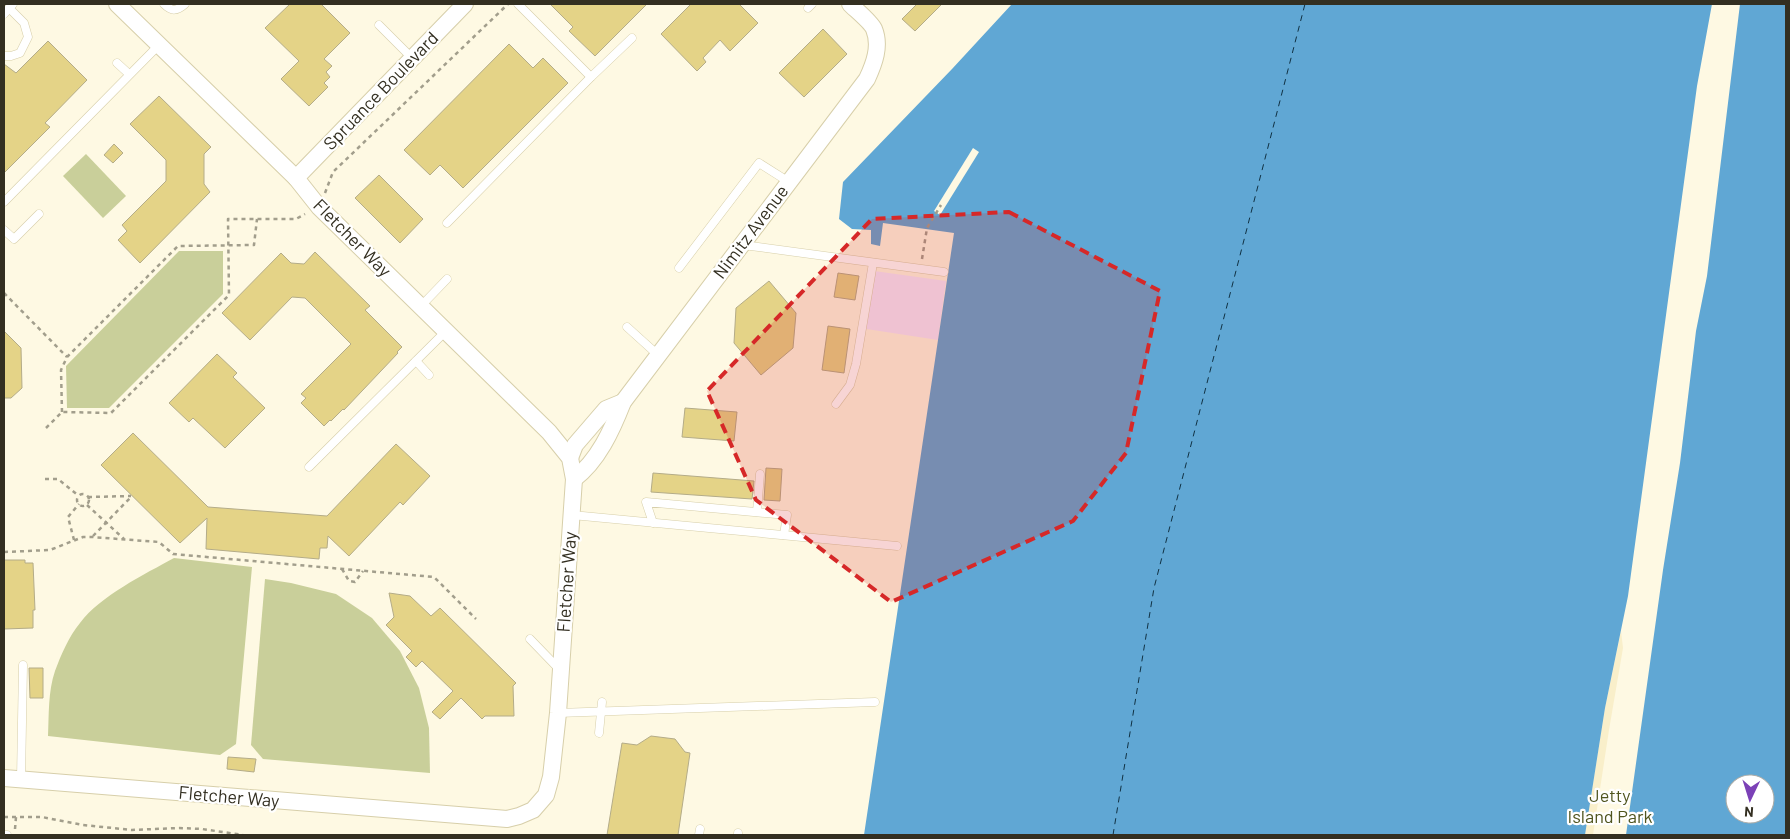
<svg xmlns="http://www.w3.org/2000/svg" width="1790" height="839" font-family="Barlow,sans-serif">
<rect width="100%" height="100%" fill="#fef9e3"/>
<polygon fill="#f6e9fd" points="867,270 946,281 938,340 860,328"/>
<g fill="#c9cf9a">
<polygon points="86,154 126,196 103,218 63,176"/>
<polygon points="179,251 223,251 223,294 109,408 67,408 66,366"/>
<path d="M174 558 252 567 236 744 220 755 48 736C49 715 48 691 55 671 61 655 69 636 80 623 100 596 145 574 174 558Z"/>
<polygon points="265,579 291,583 336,594 372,618 400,651 419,688 429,728 430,773 263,759 251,745"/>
</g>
<polygon fill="#f9efca" points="1621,631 1623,648 1609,730 1593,835 1585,835 1605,708"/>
<g fill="#60a7d4" fill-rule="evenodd">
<polygon points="1012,4 1712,4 1697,86 1628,596 1605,708 1585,835 864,835 954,233 883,223 880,246 871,244 871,230 852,229 839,219 843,182 952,69"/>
<path d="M1740 4H1786V835H1626L1663 570 1680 463 1696 331 1707 276ZM1735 784H1765V814H1735Z"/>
</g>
<polygon fill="#fef9e3" points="973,148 979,152 940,215 934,211"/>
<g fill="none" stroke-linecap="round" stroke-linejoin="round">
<polyline stroke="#103143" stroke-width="1" stroke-dasharray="6 5" stroke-linecap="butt" points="1113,835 1154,588 1305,4"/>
</g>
<g fill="#e4d387" stroke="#b4ac88">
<polygon points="290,4 321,4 350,33 324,59 332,66 326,72 330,77 324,83 328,87 309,106 281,79 299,61 265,28"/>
<polygon points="550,4 647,4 595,56 569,31 573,27"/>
<polygon points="691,4 739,4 758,23 730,51 720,40 703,58 706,62 697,71 661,34"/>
<polygon points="917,4 942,4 915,31 902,19"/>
<polygon points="823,29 847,54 804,97 779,73"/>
<polygon points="48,41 87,80 45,123 50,127 4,173 4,64 16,73"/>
<polygon points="509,44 533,68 543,58 568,83 463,188 440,165 430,175 404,150"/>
<polygon points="159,96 211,147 204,154 204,184 210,192 140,263 118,240 127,231 122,225 166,181 166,160 130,124"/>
<polygon points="114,144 123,153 113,163 104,155"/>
<polygon points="379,175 423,219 400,243 355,198"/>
<polygon points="315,252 370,306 365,310 402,347 397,352 398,353 344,410 343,409 331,421 330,420 324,426 301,403 306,398 301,394 351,344 305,298 292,297 250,340 222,313 281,253 291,263 304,264"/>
<polygon points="838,273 859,276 855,300 834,297"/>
<polygon points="769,281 796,313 793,348 761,375 734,343 736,308"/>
<polygon points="828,326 850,329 844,373 822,370"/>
<polygon points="4,331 21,348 22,388 11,398 4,398"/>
<polygon points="217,354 237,373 233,377 265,408 225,448 193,418 189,422 169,403"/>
<polygon points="685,408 737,412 734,441 682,437"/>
<polygon points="133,433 208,507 327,516 396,444 430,476 403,505 400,502 349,556 328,536 327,548 320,548 319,559 206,549 207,518 180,543 101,465"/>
<polygon points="766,468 782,469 780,501 764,500"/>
<polygon points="653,473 754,481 752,499 651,492"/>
<polygon points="4,560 25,560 25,563 33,563 35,610 33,610 33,628 4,629"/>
<polygon points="389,593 410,596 431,616 440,608 516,683 513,686 514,716 485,716 482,719 461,698 440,719 432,712 453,691 422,661 416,667 406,657 412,651 386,625 394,617"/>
<polygon points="29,668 43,668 43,698 30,698"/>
<polygon points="651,736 675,739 685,752 690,753 678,835 607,835 622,743 637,745"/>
<polygon points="228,757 256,759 254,772 227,769"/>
</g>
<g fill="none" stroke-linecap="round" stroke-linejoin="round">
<g stroke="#d7cfaa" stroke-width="9">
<g id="lane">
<path d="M164 4C172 12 177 11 185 4"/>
<polyline points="518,4 591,77"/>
<polyline points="808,8 812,4"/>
<polyline points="4,14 13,4"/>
<polyline points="379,25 412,58"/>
<polyline points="4,56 11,56 20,53 28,37 24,23 9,8"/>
<polyline points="117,63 129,74"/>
<polyline points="4,202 159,45"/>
<polyline points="447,223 591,77 632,38"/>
<polyline points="4,230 14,239 39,214"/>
<polyline points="743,245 944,272"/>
<polyline points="679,268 759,163 789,182"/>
<polyline points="421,306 447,279"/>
<polyline points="627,327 658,355"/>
<polyline points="416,361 429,375"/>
<polyline points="836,404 850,385 856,364 873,263"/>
<polyline points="309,467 446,331"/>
<polyline points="757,512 760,474"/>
<polyline points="572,515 897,546"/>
<polyline points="653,523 646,502 787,515 784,535"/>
<polyline points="530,639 560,670"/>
<polyline points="558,713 875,702"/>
<polyline points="599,733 602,702"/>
<polyline points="21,779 23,665"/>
<polyline points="4,835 7,835"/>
<polyline points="699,835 700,829"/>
<polyline points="738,835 738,833"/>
</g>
</g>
<g stroke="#d7cfaa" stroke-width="18">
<g id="street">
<polyline points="296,178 465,4"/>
<polyline points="570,458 575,445 606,409 623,402"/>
<path d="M574 479C598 461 612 430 623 402L867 79C874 64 881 46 874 29 871 22 856 10 850 4"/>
<polyline points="4,778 507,819 519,816 533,810 546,795 551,777 558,713 574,479 570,458 549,432 319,207 296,178 117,4"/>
</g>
</g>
<g stroke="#a29e8c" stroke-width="2.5" stroke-dasharray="4 4" stroke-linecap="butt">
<polyline points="325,193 333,172 508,4"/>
<polyline points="922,259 927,228 941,205"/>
<polyline points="4,293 67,357"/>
<polyline points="62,412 61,370 67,357 178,246 254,245 257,219"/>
<polyline points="46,428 62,412 111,413 229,295 228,219 296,219 305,214"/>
<polyline points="45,479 58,479 79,496"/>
<circle cx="83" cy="500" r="6"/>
<polyline points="88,497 131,496"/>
<polyline points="87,505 124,539"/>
<polyline points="93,536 132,496"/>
<polyline points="74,540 68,517 79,504"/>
<polyline points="4,552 50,550 83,537 92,537 159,542 173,554 434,577 476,619"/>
<polyline points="342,569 349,581 355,582 363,571"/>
<polyline points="4,817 42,817 83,825 132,830 179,828 202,829 243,835"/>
<polyline points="15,829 16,817"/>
</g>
<use href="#lane" stroke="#fff" stroke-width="8"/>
<use href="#street" stroke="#fff" stroke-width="16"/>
</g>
<path fill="#d62828" fill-opacity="0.2" stroke="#d62828" stroke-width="4" stroke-dasharray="10 6" stroke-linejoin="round" d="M1009 212 1160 291 1126 453 1073 521 891 602 756 500 707 391 872 219Z"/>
<g text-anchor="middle" stroke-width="4.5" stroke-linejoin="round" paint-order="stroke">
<g font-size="18" fill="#332f21" stroke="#fff">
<text transform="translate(381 91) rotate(-46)" y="6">Spruance Boulevard</text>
<text transform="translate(751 232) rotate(-53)" y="6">Nimitz Avenue</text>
<text transform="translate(352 238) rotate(45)" y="6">Fletcher Way</text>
<text transform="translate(567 582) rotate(-86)" y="6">Fletcher Way</text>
<text transform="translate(229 797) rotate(5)" y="6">Fletcher Way</text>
</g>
<g font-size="18" fill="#50551f" stroke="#fff">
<text x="1610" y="802">Jetty<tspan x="1610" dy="21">Island Park</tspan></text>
</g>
</g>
<rect width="1790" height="839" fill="none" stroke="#332f21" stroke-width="10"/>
<g transform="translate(1750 799) rotate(184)"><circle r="24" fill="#ffffff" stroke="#adaca6"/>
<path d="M0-4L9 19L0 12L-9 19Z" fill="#7b41b7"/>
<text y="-8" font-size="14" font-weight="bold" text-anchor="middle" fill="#332f21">N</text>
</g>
</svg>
